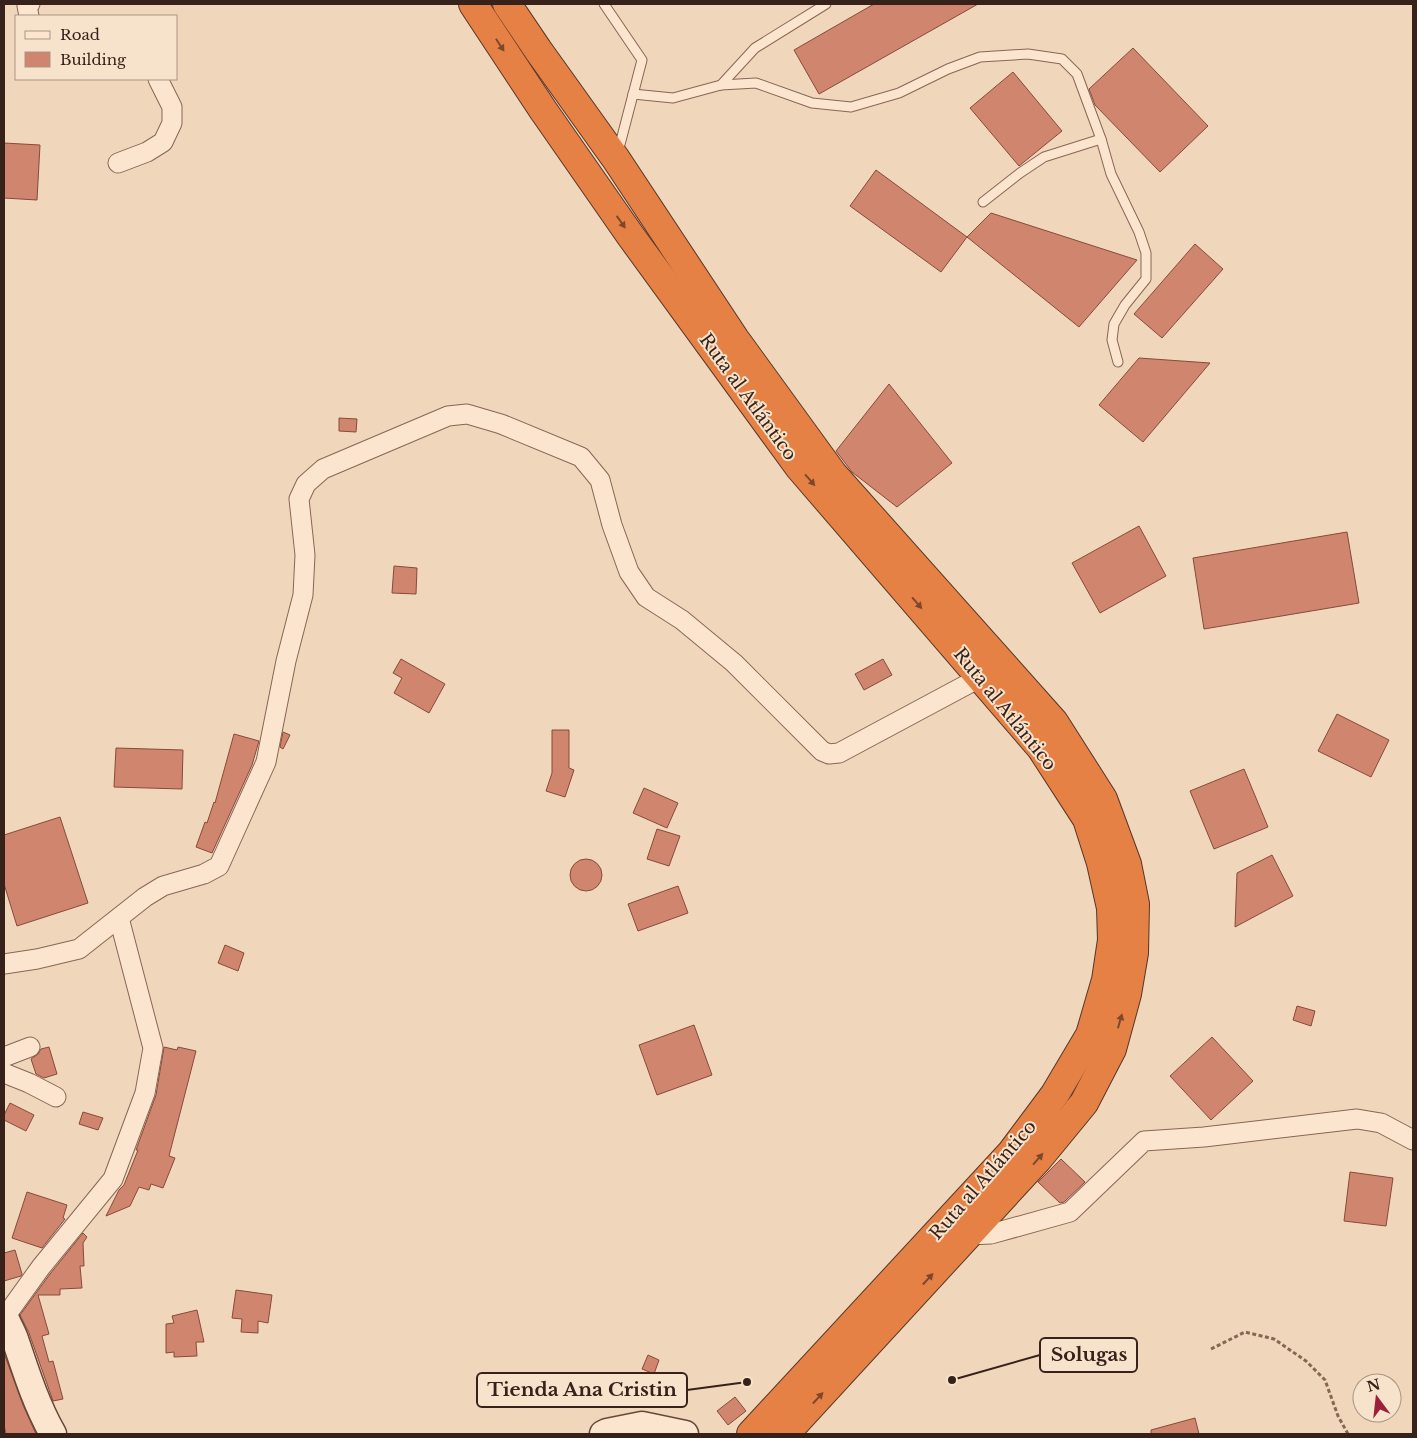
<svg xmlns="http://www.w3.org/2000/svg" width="1417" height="1438" font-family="'Libre Baskerville',serif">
<rect width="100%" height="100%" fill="#f0d6bb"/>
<g fill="#d0856f" stroke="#884a39">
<polygon points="874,4 978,4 819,94 794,50"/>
<polygon points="1133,48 1208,126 1160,172 1095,105 1089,89"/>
<polygon points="1013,72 1062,131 1019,166 970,108"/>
<polygon points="4,143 40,145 37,200 4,198"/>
<polygon points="876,170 967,237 941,272 850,206"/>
<polygon points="991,213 1137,260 1079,327 967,237"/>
<polygon points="1195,244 1223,269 1162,338 1134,314"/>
<polygon points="1139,358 1210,363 1143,442 1099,405"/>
<polygon points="889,384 952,463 897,507 852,472 836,451"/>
<polygon points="339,418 357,419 356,432 339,431"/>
<polygon points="1139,526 1166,576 1100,613 1072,563"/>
<polygon points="1347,532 1359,603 1204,629 1193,558"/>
<polygon points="394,566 417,568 416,594 392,593"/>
<polygon points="401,659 445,684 429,713 394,693 402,678 393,673"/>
<polygon points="883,659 892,675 864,690 855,674"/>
<polygon points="1337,714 1389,740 1371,777 1318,751"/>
<polygon points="552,730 569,730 569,768 574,770 565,797 546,791 552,773"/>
<polygon points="283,732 290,735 283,749 280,747"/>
<polygon points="234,734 259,741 252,765 212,853 196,847 205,822 207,823 214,802 215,803"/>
<polygon points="116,748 183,750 182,789 114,787"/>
<polygon points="1244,769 1268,827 1214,849 1190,791"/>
<polygon points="644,788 678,803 667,828 633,813"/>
<polygon points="60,817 88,903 17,926 4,884 4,835"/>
<polygon points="657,829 680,836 669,866 647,859"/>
<polygon points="1272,855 1293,896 1235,927 1237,873"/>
<circle cx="586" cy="875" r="16"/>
<polygon points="678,886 688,913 638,931 628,904"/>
<polygon points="225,945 244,953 238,971 218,963"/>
<polygon points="1297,1006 1315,1011 1311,1026 1293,1020"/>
<polygon points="694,1025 712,1075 657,1095 639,1045"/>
<polygon points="1212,1037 1253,1081 1211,1120 1170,1076"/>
<polygon points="49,1047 57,1074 44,1078 36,1074 31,1059 38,1054 41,1049"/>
<polygon points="164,1047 177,1050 178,1047 196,1051 169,1156 175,1158 163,1188 151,1184 149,1190 139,1187 130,1206 106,1216 119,1190 124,1185 138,1150 136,1150 156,1095"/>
<polygon points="10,1103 34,1115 26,1131 4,1120 4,1115"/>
<polygon points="83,1112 103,1118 98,1130 79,1124"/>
<polygon points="1061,1159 1085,1182 1064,1202 1060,1203 1038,1182"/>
<polygon points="1350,1172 1393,1178 1386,1226 1344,1221"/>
<polygon points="27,1192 67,1205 63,1218 65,1219 42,1248 12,1238"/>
<polygon points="83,1233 87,1237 83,1243 84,1266 80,1266 82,1288 60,1289 60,1295 38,1295 49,1334 42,1336 49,1362 53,1361 63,1399 53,1401 29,1333 20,1315 50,1274"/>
<polygon points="15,1250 22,1274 21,1276 4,1281 4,1253"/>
<polygon points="236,1290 272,1295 268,1323 258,1321 258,1333 241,1332 242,1319 232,1318"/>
<polygon points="197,1310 204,1342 196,1342 197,1356 174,1357 174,1352 166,1353 166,1324 174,1323 172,1316"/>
<polygon points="4,1353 23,1405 36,1434 6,1434 4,1425"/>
<polygon points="648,1355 659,1360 654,1374 642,1369"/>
<polygon points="735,1397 746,1411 728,1425 717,1411"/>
<polygon points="1195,1418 1199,1434 1151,1434 1151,1430"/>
</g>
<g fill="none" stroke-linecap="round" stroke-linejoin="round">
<g stroke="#886654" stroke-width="11">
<g id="lane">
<polyline points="604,4 642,60 618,152"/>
<polyline points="721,85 755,48 826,4"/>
<polyline points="633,94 673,98 721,85 756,83 812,103 851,107 899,93 948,69 980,57 1028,54 1062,59 1077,74 1101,139 1111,174 1139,232 1146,253 1146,279 1125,305 1114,324 1112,340 1118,362"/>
<polyline points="983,202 1020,173 1044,157 1101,139"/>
</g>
</g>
<g stroke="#886654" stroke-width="21">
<g id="street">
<polyline points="29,16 27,6 30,4"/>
<polyline points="118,163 147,152 163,142 172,123 172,107 158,79"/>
<polyline points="4,964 37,959 79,949 145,897 163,886 204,874 219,866 266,762 286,661 303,595 305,555 299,499 306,484 323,469 448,416 467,414 501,424 581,457 600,480 612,525 629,572 646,597 682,620 734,663 822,751 829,754 839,753 981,677"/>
<polyline points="4,1057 30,1047"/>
<polyline points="4,1073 29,1083 56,1097"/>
<polyline points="969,1235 991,1234 1070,1212 1144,1141 1204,1137 1357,1119 1381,1123 1413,1140"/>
<polyline points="5,1317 41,1267 113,1179 145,1093 153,1048 119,918"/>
</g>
</g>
<g stroke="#694738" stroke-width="29">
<g id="secondary">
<path d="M4 1314C7 1323 12 1331 15 1339 26 1372 36 1404 53 1434"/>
<polyline points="603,1434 607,1432 642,1425 685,1434"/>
</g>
</g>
<g stroke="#553629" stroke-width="30">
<g id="highway">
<polyline points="473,4 543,110 630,235 799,467 1041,748 1087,819 1101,863 1111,908 1112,940 1106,980 1090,1035 1055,1094 1011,1153 751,1434"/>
<polyline points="507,4 538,50 616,159 735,339 833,474 1054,722 1103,799 1127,864 1135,904 1134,953 1127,994 1112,1049 1084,1103 1038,1159 785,1434"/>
</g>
</g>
<polyline stroke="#886654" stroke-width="3" stroke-dasharray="4 2.5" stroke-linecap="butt" points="1211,1349 1245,1332 1274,1339 1306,1361 1325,1380 1338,1416 1348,1434"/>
<use href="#lane" stroke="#fbe5cf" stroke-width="9"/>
<use href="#street" stroke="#fbe5cf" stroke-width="19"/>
<use href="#secondary" stroke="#fbe5cf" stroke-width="26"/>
<use href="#highway" stroke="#e68145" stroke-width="28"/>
</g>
<defs><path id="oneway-solid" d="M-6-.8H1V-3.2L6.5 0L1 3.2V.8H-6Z" transform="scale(1.25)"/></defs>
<g fill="#7c482b">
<use href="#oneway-solid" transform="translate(500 45) rotate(57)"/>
<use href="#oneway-solid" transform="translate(621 222) rotate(55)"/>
<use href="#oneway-solid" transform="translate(810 480) rotate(49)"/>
<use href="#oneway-solid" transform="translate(917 603) rotate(49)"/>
<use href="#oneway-solid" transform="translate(1120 1021) rotate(-74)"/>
<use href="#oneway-solid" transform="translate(1038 1159) rotate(-49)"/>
<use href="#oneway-solid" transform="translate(928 1279) rotate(-47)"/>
<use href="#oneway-solid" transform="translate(818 1398) rotate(-47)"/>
</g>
<g text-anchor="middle" stroke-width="4" stroke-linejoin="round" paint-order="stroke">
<g font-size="18" fill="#36221a" stroke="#f7e2cb">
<text transform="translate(748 397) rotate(54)" y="6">Ruta al Atlántico</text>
<text transform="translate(1005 709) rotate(51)" y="6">Ruta al Atlántico</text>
<text transform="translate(983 1180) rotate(-49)" y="6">Ruta al Atlántico</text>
</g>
</g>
<path fill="none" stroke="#36221a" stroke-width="2" d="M952 1380L1040 1355M747 1382L687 1390"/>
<g fill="#36221a" stroke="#f7e2cb" stroke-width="2">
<circle cx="952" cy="1380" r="5"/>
<circle cx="747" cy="1382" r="5"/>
</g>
<g fill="#f7e2cb" stroke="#36221a" stroke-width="2">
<rect x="1040" y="1338" width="97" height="34" rx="5"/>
<rect x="477" y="1373" width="210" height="34" rx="5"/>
</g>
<g font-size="19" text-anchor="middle" font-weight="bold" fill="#36221a">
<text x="1089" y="1361">Solugas</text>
<text x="582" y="1396">Tienda Ana Cristin</text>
</g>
<rect width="1417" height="1438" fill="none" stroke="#36221a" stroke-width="10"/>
<rect x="15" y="15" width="162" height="65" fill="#f7e2cb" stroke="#aa9584"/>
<rect x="25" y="31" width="25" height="8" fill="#fbe5cf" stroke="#aa9584"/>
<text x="60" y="40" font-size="15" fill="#36221a">Road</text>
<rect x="25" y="52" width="25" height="15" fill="#d0856f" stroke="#aa9584"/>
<text x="60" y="65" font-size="15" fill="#36221a">Building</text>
<g transform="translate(1377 1398) rotate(345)"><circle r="24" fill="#f7e2cb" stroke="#aa9584"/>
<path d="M0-4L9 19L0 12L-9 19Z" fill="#9a2139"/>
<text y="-8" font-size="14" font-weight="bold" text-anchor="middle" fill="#36221a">N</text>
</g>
</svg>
